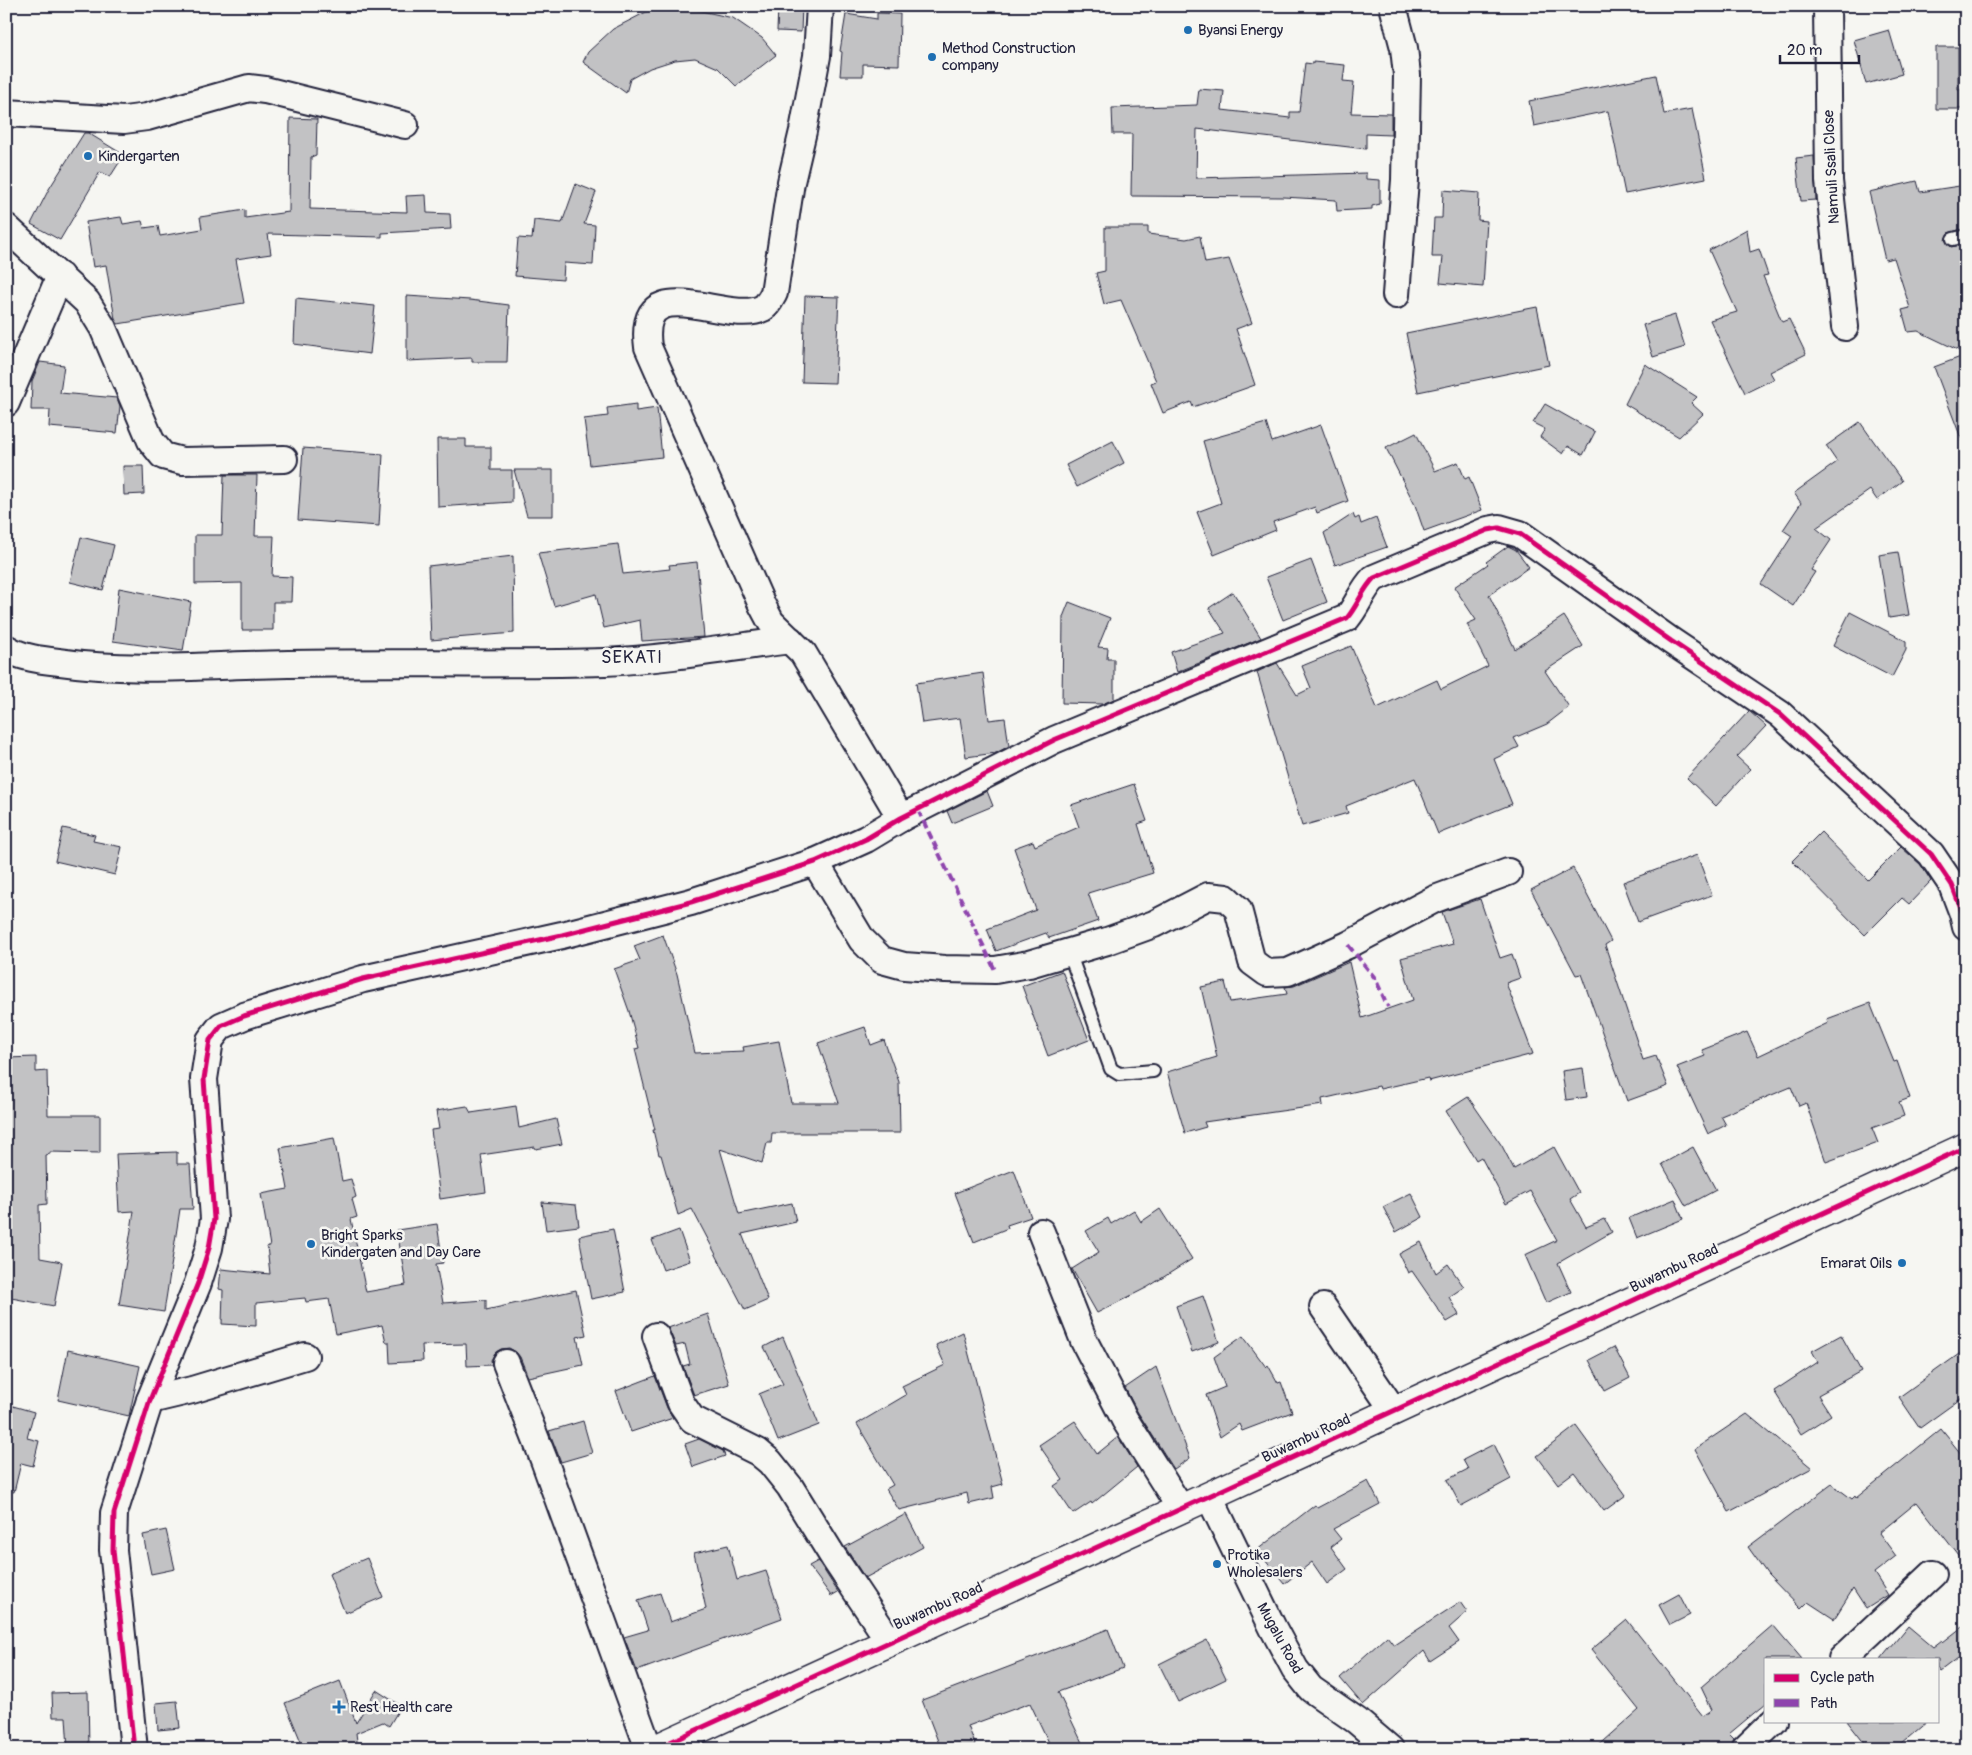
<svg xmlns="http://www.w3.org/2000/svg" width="1972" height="1755" font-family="Pangolin,sans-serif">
<rect width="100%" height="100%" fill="#f6f6f2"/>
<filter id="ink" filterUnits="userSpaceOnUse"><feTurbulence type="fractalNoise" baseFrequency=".02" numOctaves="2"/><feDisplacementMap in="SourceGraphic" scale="10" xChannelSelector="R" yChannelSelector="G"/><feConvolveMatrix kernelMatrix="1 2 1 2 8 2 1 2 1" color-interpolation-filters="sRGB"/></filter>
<g filter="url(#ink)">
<g fill="#c2c2c4" stroke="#22223b">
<polygon points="778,6 802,6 801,32 777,31"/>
<polygon points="650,10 697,10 733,18 762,38 776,55 736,86 718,68 695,58 675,60 650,68 630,79 626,93 583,62 588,52 613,29"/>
<polygon points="877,13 900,14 899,65 863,64 863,76 840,76 842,52 840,51 846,14 877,19"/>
<polygon points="1889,30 1902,74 1866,84 1854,40"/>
<polygon points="1936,47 1958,47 1958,89 1966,90 1966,109 1936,109"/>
<polygon points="1313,62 1345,65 1343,81 1354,82 1351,113 1391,114 1391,135 1366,134 1366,149 1197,129 1196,178 1366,173 1366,179 1380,180 1380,204 1372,206 1372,209 1337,211 1336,200 1283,197 1131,196 1132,134 1113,134 1112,108 1197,105 1199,89 1224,91 1222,110 1290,118 1290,112 1299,112 1305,63 1313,64"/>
<polygon points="1656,75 1664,114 1692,109 1706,178 1625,194 1608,111 1534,126 1529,101"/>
<polygon points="290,118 317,119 316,155 311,157 310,209 407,212 406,196 426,195 427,213 450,214 451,229 382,233 382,237 268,234 271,254 236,259 244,303 118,324 115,319 106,265 93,267 86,222 121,217 123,224 142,221 144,228 158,226 160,236 202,229 200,217 245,210 245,218 289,212"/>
<polygon points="84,133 88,133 124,155 110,177 100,172 60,240 31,224 49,189"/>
<polygon points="1814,156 1816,200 1801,201 1796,158"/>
<polygon points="1917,181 1920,192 1966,185 1966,228 1948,233 1945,240 1951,247 1966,244 1966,354 1918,331 1908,332 1902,310 1910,308 1894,258 1885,260 1869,192"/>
<polygon points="576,184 596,192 584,224 595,225 593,265 564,263 563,280 515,276 518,238 532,239 534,220 562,223"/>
<polygon points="1443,190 1479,193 1478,220 1487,221 1483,287 1440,283 1443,257 1432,257 1434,218 1442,218"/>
<polygon points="1105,227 1148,227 1148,234 1186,239 1200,236 1205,263 1229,259 1252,323 1236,329 1255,385 1193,407 1191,402 1163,413 1151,383 1156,381 1121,300 1104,304 1096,273 1105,271"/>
<polygon points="1747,229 1750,252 1759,249 1768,275 1763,276 1782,322 1789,319 1806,354 1770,372 1774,379 1745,393 1710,320 1737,312 1709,250"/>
<polygon points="407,296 470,300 509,305 507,362 472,362 472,358 407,361"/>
<polygon points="805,296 839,297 835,383 802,382"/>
<polygon points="296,298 375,306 370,354 294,344"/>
<polygon points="1537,307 1549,365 1418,392 1406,333"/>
<polygon points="1675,315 1685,347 1653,357 1643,325"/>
<polygon points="1966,355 1966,446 1964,446 1934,367"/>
<polygon points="40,362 64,365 60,393 117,398 120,406 117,433 49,427 50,410 31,410 32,381"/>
<polygon points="1645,364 1697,397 1691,403 1703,414 1679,437 1625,404"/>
<polygon points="636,404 636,411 657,408 662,457 590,465 584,419 608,416 607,408"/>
<polygon points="1545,404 1595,432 1583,455 1568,446 1563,454 1540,437 1545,429 1533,423"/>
<polygon points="1860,422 1902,481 1877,500 1870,490 1816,528 1831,540 1811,570 1815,572 1793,606 1761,584 1792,536 1783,530 1801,503 1794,493 1837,462 1826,446"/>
<polygon points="1266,423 1272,442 1321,425 1348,501 1317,513 1315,507 1273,522 1276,530 1214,555 1197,512 1221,503 1203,441"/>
<polygon points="1416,433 1435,471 1458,462 1465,479 1469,477 1482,510 1424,531 1415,505 1386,448"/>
<polygon points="437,439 466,439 466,447 491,447 491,470 512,470 512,502 438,507"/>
<polygon points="1113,441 1124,463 1077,487 1066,465"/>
<polygon points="303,448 383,454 379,526 298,520"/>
<polygon points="123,466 143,466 144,494 124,495"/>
<polygon points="514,470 553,470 553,516 527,516"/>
<polygon points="224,475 257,475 255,536 274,536 272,576 292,577 291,602 273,602 273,630 242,630 242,583 195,584 195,535 222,535"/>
<polygon points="1353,514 1355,519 1359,517 1361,524 1376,518 1387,547 1335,565 1324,533"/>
<polygon points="81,537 114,545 103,590 70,582"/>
<polygon points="618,544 623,574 670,569 669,565 697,562 704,637 642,641 640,620 604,628 596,594 554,606 538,553"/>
<polygon points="1508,546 1516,550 1529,567 1489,595 1515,649 1564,616 1583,646 1545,671 1569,707 1547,724 1514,738 1519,747 1494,759 1512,804 1438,834 1415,778 1346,806 1348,813 1302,826 1257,672 1277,663 1297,695 1311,688 1302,666 1351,646 1377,708 1437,680 1441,689 1488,666 1467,624 1476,620 1454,587 1488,564 1486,562"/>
<polygon points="1898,552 1909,615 1889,618 1879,555"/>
<polygon points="513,556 514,633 431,640 428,566"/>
<polygon points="1311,560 1327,602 1283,620 1266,577"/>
<polygon points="119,588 191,602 183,651 113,641"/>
<polygon points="1233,592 1261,638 1177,672 1171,652 1225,633 1209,608"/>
<polygon points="1069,602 1110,618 1098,647 1108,648 1107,659 1114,659 1114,699 1102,704 1062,703 1063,617"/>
<polygon points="1850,612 1906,641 1906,650 1892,677 1833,646"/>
<polygon points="983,673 989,720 1005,718 1009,746 996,753 966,757 960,718 922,723 916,683"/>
<polygon points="1749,711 1766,726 1737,757 1750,769 1716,806 1687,778"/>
<polygon points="1134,784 1147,821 1138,824 1153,873 1088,893 1098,921 1049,938 1046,933 996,951 987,929 1036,910 1014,848 1033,841 1035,846 1079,827 1071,805"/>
<polygon points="987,791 993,806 952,823 947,811"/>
<polygon points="63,828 95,835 93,841 122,847 115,875 55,861"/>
<polygon points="1821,832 1868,880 1901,847 1921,865 1931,881 1909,904 1902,898 1865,935 1792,861"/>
<polygon points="1697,855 1712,895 1638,922 1623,882"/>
<polygon points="1573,868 1611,941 1605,945 1643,1060 1656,1056 1668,1086 1627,1101 1581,974 1576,975 1531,890"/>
<polygon points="1480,899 1500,958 1512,954 1520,978 1506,983 1533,1054 1429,1081 1428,1078 1380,1089 1379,1086 1322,1099 1323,1105 1204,1122 1206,1127 1185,1133 1167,1072 1217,1057 1201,987 1225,982 1230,1002 1287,994 1285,987 1294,986 1349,962 1362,1018 1413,1000 1401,958 1453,944 1442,912"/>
<polygon points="663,935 677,974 695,1053 744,1051 743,1047 779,1041 791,1103 839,1103 818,1043 865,1027 871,1045 884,1040 899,1082 900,1133 772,1133 771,1143 767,1143 762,1163 720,1149 739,1214 792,1203 796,1222 742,1234 768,1300 745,1310 692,1209 678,1215 661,1155 659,1155 653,1130 655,1130 635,1049 639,1048 629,1011 614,969 640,960 634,946"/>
<polygon points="1062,971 1089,1040 1048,1056 1022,986"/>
<polygon points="1870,1003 1894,1062 1897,1061 1910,1098 1899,1102 1904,1116 1872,1128 1878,1143 1826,1162 1806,1103 1799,1106 1791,1087 1721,1116 1726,1125 1708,1134 1677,1067 1705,1056 1702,1050 1747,1032 1758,1056 1828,1023 1827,1019"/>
<polygon points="36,1057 36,1072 47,1071 48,1115 100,1115 100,1153 50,1152 50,1154 46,1155 47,1204 39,1205 40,1258 62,1262 54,1306 6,1297 6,1058"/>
<polygon points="1583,1068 1587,1097 1566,1100 1562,1071"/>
<polygon points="1468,1097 1502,1146 1514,1169 1554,1147 1579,1193 1570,1199 1586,1227 1605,1219 1612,1232 1558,1263 1571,1292 1546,1303 1525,1255 1557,1240 1530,1191 1506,1204 1481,1157 1476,1160 1446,1111"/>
<polygon points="467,1106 471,1113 516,1106 519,1128 556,1119 562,1144 536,1149 535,1147 481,1155 486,1192 440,1199 431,1130 439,1129 436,1111"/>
<polygon points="334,1138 342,1181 351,1179 356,1197 352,1199 357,1217 351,1219 366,1292 406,1285 397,1230 437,1224 443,1263 436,1264 443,1303 486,1300 486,1310 576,1290 586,1335 577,1337 583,1365 528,1377 520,1357 516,1352 509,1348 501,1349 495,1353 491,1360 492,1365 467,1366 466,1344 422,1345 423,1361 390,1363 389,1342 386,1342 382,1325 336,1334 329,1299 306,1302 305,1298 256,1303 256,1326 222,1324 223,1290 219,1289 221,1269 270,1274 267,1246 270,1246 261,1194 288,1189 280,1148"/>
<polygon points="1693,1147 1716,1190 1686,1206 1662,1164"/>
<polygon points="177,1152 177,1164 190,1164 193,1209 180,1209 164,1312 119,1305 134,1211 119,1212 116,1154"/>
<polygon points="1014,1170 1031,1217 1007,1225 1008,1228 974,1242 955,1193"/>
<polygon points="1411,1193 1423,1217 1396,1232 1383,1207"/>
<polygon points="1675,1199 1683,1219 1637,1238 1629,1218"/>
<polygon points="542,1202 576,1205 579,1226 546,1230"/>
<polygon points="1160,1209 1192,1259 1148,1287 1097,1313 1072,1269 1099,1252 1086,1231 1108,1218 1111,1224 1134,1210 1141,1222"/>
<polygon points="613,1229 625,1292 591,1299 579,1236"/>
<polygon points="679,1230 690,1261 663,1270 652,1240"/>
<polygon points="1421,1242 1436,1273 1448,1264 1464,1287 1449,1297 1459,1315 1447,1322 1412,1271 1408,1273 1399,1254"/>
<polygon points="1203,1296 1219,1342 1192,1352 1176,1306"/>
<polygon points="708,1314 729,1384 694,1395 683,1366 690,1364 685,1344 676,1346 668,1328"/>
<polygon points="963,1332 1003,1484 992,1487 994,1498 969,1504 967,1493 899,1510 886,1489 893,1485 857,1424 906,1395 902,1386 945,1365 936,1345"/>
<polygon points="1841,1335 1861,1371 1818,1395 1831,1415 1801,1434 1774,1391 1818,1362 1812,1351"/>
<polygon points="1243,1336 1266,1367 1268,1365 1278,1383 1281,1382 1292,1412 1242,1431 1239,1424 1220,1437 1206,1395 1225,1387 1214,1357"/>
<polygon points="783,1337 819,1425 778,1441 759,1394 783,1384 764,1347"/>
<polygon points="1614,1347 1630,1378 1605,1391 1589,1360"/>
<polygon points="1966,1349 1966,1395 1920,1428 1899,1397"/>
<polygon points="68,1350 140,1366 129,1416 58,1400"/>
<polygon points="1156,1367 1190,1458 1174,1469 1137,1411 1125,1388"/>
<polygon points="655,1376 667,1408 673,1418 631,1432 616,1391"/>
<polygon points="6,1404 34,1412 27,1438 39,1441 33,1466 21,1463 14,1492 6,1491"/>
<polygon points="1747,1414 1812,1468 1729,1512 1695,1449"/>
<polygon points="583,1421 592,1453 561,1462 549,1431"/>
<polygon points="1075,1421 1097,1454 1118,1437 1137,1467 1092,1504 1091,1502 1073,1514 1054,1486 1063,1480 1039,1445"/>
<polygon points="1576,1426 1626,1495 1604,1511 1574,1472 1558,1484 1537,1456"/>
<polygon points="1941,1429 1966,1460 1966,1565 1917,1502 1879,1533 1896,1556 1874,1573 1888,1595 1866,1609 1853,1589 1834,1619 1808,1602 1801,1609 1768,1575 1748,1547 1832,1484 1852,1499 1855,1496 1856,1498"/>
<polygon points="699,1439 723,1451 725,1456 693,1467 685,1444"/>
<polygon points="1494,1444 1511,1479 1461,1506 1447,1480 1468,1469 1463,1460"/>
<polygon points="1368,1481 1380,1504 1333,1529 1341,1539 1331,1547 1347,1569 1327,1584 1312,1562 1284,1584 1257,1550 1315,1505 1317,1508"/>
<polygon points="906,1514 923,1547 865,1578 845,1547"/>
<polygon points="166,1530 175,1569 151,1574 143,1535"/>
<polygon points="728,1545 737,1580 766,1571 782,1618 637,1671 624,1637 648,1630 638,1600 660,1593 670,1622 706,1609 694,1553"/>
<polygon points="367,1558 383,1597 345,1613 329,1574"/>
<polygon points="818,1561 838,1592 831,1596 809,1566"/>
<polygon points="1679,1594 1690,1615 1670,1625 1659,1605"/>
<polygon points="1460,1602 1467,1612 1449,1628 1459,1642 1430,1661 1424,1651 1363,1705 1340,1678 1387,1636 1394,1645"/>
<polygon points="1627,1620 1703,1716 1712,1710 1701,1687 1773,1625 1802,1659 1766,1659 1766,1703 1729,1734 1734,1739 1730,1749 1595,1749 1639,1710 1591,1650"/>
<polygon points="1966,1624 1966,1653 1941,1672 1938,1668 1938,1659 1881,1659 1908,1626 1933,1647 1942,1640 1943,1642"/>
<polygon points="1108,1629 1123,1668 1058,1692 1085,1749 1052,1749 1030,1703 968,1726 977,1749 941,1749 922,1700"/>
<polygon points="1207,1640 1226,1679 1178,1702 1159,1664"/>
<polygon points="340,1681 356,1723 376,1690 401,1706 389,1726 383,1722 356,1733 358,1749 304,1749 285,1703"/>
<polygon points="88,1692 89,1749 68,1749 66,1717 53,1717 52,1693"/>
<polygon points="177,1701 180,1728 158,1730 156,1703"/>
<polygon points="1847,1721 1928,1721 1895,1749 1869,1749"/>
</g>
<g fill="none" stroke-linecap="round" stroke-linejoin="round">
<g stroke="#22223b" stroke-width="16">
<g id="lane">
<polyline points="1953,239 1966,236"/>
<polyline points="1069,952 1111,1069 1119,1074 1153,1071"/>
</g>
</g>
<g stroke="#22223b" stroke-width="30">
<g id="street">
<path d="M820 6 817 56 803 131 791 182 774 293C771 298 769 304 763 308 727 327 637 265 648 347L762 605 771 622 803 653 901 818"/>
<polyline points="1393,6 1404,48 1407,75 1405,180 1396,295"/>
<polyline points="1827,6 1829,181 1845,327"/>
<polyline points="6,113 124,120 147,117 249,88 265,90 405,125"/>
<polyline points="6,227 87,302 103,328 151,441 163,456 182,461 284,459"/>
<polyline points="6,403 60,276"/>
<path d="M6 648C22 658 41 660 59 662 135 673 212 665 288 664 394 662 500 665 605 662 667 659 729 648 790 640"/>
<polyline points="815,862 862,940 882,960 904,966 945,969 995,970 1029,964 1107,941 1154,924 1208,896 1226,898 1238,909 1252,962 1267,973 1288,972 1348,945 1435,899 1508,872"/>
<polyline points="1041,1232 1084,1341 1125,1420 1181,1509"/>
<polyline points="1323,1307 1394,1411"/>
<polyline points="656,1336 681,1403 692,1419 758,1452 770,1462 790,1487 834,1558 890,1642"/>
<polyline points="506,1363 544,1460 649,1749"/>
<polyline points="150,1400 192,1390 305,1356"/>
<polyline points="1209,1496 1273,1628 1295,1669 1311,1689 1357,1721 1390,1749"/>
<polyline points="1842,1659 1933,1574"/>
<path d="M134 1749 113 1550 114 1513 150 1400 198 1283 209 1248 214 1219 204 1079 210 1040 221 1026 244 1016 363 979 562 935 691 902 815 862 866 839 901 818 1054 740 1347 618C1358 605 1362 590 1374 578L1488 530 1499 528 1520 534 1671 641 1780 714 1931 854 1952 885 1963 914 1966 927"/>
<polyline points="1745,1749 1774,1721"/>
</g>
</g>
<g stroke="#22223b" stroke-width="31">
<polyline id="secondary" points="655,1749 1209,1496 1966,1147"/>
</g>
<use href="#lane" stroke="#f6f6f2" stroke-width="12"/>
<use href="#street" stroke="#f6f6f2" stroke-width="26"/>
<use href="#secondary" stroke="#f6f6f2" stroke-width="28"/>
<g stroke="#8e44ad" stroke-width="4" stroke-dasharray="8 4" stroke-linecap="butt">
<polyline points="918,810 995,970"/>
<polyline points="1348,945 1375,978 1388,1007"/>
</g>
<g stroke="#f6f6f2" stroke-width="8">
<g id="cycleway">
<path d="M134 1749 113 1550 114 1513 150 1400 198 1283 209 1248 214 1219 204 1079 210 1040 221 1026 244 1016 363 979 562 935 691 902 815 862 866 839 901 818 1054 740 1347 618C1358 605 1362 590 1374 578L1488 530 1499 528 1520 534 1671 641 1780 714 1931 854 1952 885 1963 914 1966 927"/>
<polyline points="655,1749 1209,1496 1966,1147"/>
</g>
</g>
<use href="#cycleway" stroke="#d6006c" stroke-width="5"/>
</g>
</g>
<g fill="#1f6fb2" stroke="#f6f6f2" stroke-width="2">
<circle cx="1188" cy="30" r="5"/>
<circle cx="932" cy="57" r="5"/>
<circle cx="88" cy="156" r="5"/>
<circle cx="311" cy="1244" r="5"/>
<circle cx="1902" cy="1263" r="5"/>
<circle cx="1217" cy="1564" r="5"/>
<path d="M336.5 1699.5h5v5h5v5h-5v5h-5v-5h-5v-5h5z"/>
</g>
<g text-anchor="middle" stroke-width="5" stroke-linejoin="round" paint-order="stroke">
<g font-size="15" fill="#22223b" stroke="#f6f6f2" text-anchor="start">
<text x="1198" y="35">Byansi Energy</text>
<text x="942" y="53">Method Construction<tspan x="942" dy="17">company</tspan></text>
<text x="98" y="161">Kindergarten</text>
<text x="321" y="1240">Bright Sparks<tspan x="321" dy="17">Kindergaten and Day Care</tspan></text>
<text x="1892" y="1268" text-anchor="end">Emarat Oils</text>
<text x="1227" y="1560">Protika<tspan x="1227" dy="17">Wholesalers</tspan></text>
<text x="350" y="1712">Rest Health care</text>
</g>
<g font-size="15" fill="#22223b" stroke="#f6f6f2">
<text transform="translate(1831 167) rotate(-93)" y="5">Namuli Ssali Close</text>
<text transform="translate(1674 1268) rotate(-25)" y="5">Buwambu Road</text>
<text transform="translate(1306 1438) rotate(-25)" y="5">Buwambu Road</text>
<text transform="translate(938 1606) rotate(-24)" y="5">Buwambu Road</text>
<text transform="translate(1280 1638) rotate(61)" y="5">Mugalu Road</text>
</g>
<g font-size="18" letter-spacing="1" fill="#22223b" stroke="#f6f6f2">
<text x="632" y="663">SEKATI</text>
</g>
</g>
<rect width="1972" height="1755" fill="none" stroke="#f6f6f2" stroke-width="25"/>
<rect x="12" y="12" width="1947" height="1730" fill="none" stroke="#22223b" stroke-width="2" filter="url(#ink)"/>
<rect x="1764" y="1658" width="175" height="65" fill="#f6f6f2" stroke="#a1a1a9"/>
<rect x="1774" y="1674" width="25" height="8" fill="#d6006c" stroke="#a1a1a9"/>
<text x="1810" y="1682" font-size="15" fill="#22223b">Cycle path</text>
<rect x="1774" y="1699" width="25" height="8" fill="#8e44ad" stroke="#a1a1a9"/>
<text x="1810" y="1708" font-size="15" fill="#22223b">Path</text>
<path d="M1780 55v8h79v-8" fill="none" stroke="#22223b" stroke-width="2.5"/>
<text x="1787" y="55" font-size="15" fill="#22223b" stroke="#f6f6f2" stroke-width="4" paint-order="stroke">20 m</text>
</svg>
